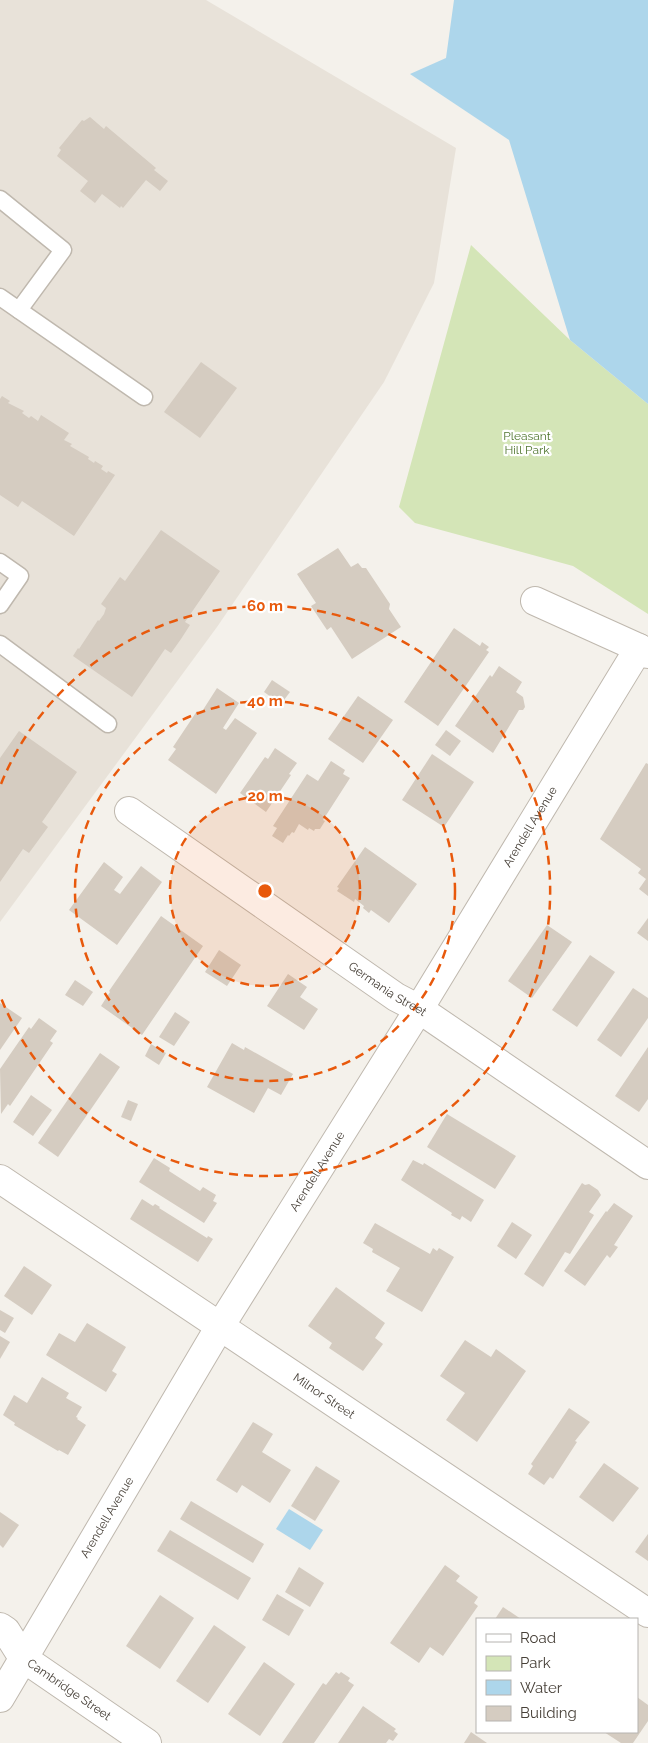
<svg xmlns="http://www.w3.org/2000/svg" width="648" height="1743" font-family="Raleway,sans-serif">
<rect width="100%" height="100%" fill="#f4f1eb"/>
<polygon fill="#e8e2d9" points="0,0 206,0 456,148 434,283 384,382 217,627 0,922"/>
<polygon fill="#d4e5b7" points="471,245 570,340 648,404 648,614 573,566 415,523 399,507"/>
<g fill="#add6eb">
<polygon points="454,0 648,0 648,404 570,340 509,140 410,74 446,58"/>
<polygon points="289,1509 323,1530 310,1550 276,1529"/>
</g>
<g fill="#d5ccc1">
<polygon points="90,117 104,129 106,126 156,168 154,170 168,181 160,191 146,180 123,208 121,206 120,208 102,194 95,203 80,191 88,181 57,156 61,150 59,148 82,120 84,121"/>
<polygon points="201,362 237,388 200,438 164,412"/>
<polygon points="2,396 10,401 8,403 24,411 22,413 29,418 31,416 38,421 41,415 69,433 64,440 72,444 70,446 89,457 88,459 94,463 95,461 103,466 101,469 107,473 108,471 115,475 74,536 22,501 18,507 0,495 0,399"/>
<polygon points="161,530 220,571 185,622 190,625 181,639 171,653 165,649 132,697 73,656 78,648 79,649 98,620 99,621 104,614 106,608 101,604 120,577 125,581"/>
<polygon points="338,548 351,567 358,563 362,568 366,568 390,604 389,609 401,627 352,659 331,627 327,630 311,606 316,603 297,574"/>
<polygon points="454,628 480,646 482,642 489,647 486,650 489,652 438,726 404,702"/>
<polygon points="499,666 522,682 516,692 523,697 525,707 523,710 519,710 493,753 455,726 490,675 492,677"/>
<polygon points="272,680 290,692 281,704 264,692"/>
<polygon points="217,688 239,703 223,728 226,730 235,718 257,733 216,794 168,760 176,749 173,747 197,711 201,713"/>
<polygon points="358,696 393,720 363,763 328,739"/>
<polygon points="446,730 461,741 450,756 435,745"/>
<polygon points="19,731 77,772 42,822 48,827 29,853 23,849 0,882 0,758"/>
<polygon points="275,748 297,763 289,774 291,775 266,812 240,793 265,757 268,759"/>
<polygon points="432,754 474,782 444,827 402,800"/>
<polygon points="331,761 345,770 343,774 350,778 323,820 325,821 320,829 315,829 314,831 309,828 308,830 299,824 294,833 292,832 289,836 288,835 283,843 272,836 277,828 273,826 307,774 318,781"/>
<polygon points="646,763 648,764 648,896 639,889 646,879 638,873 641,869 600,839"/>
<polygon points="365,847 417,884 389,923 371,910 369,913 363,908 364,906 355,899 354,902 337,891 339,888 337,887"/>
<polygon points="104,862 123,877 114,890 120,894 141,866 162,882 117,945 69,910"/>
<polygon points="161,916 203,946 142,1035 101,1006 110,992 109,991"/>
<polygon points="648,918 648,941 637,933"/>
<polygon points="547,925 572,942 532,998 508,981"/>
<polygon points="219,950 241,965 227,986 205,972"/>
<polygon points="590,955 615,972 577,1027 552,1010"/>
<polygon points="288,974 307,987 300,997 318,1009 304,1030 267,1006"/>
<polygon points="75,980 93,992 83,1006 65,995"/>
<polygon points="633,988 648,998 648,1018 621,1057 597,1040"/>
<polygon points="0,1003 22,1018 0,1050"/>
<polygon points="175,1012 190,1022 174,1046 159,1037"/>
<polygon points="39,1018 57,1031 50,1041 53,1043 10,1106 8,1104 1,1114 0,1069 29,1027 31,1029"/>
<polygon points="232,1043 244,1050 245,1047 293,1074 281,1095 268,1088 254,1113 207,1087"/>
<polygon points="151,1044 166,1053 159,1065 145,1056"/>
<polygon points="648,1047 648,1099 639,1112 615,1096"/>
<polygon points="100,1053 120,1067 58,1157 38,1143"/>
<polygon points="31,1095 52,1110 33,1136 13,1122"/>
<polygon points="128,1100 138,1104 131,1121 121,1117"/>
<polygon points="447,1114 516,1156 495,1189 427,1147"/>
<polygon points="154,1158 170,1168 169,1171 200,1191 203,1187 216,1195 213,1201 217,1203 204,1223 139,1182"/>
<polygon points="413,1160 423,1165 424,1163 484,1200 471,1222 462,1216 460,1220 451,1215 452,1213 401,1180"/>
<polygon points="582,1183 585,1185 589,1184 598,1190 601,1195 589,1212 594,1215 570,1254 565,1252 543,1287 524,1274"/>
<polygon points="142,1199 153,1206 155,1204 160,1207 159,1208 207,1238 208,1236 213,1239 198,1262 130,1219"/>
<polygon points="614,1203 633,1216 614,1245 618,1247 610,1258 607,1255 585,1286 564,1271 606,1211 607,1212"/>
<polygon points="512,1222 532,1235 516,1259 497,1246"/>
<polygon points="375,1223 430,1254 433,1248 437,1251 439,1248 454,1257 422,1312 386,1291 400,1268 372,1252 373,1249 363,1243"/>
<polygon points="24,1266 52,1285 32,1315 4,1296"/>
<polygon points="336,1287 385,1323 375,1338 383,1344 363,1371 329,1348 332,1343 308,1326"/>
<polygon points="0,1310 14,1318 5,1333 0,1330"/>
<polygon points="87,1323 126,1347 112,1371 117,1374 106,1392 46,1355 59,1333 75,1342"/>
<polygon points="0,1336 10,1342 0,1359"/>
<polygon points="465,1340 491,1357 496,1349 526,1371 477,1442 446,1420 465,1393 440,1376"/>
<polygon points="42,1377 69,1393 66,1398 82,1407 76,1417 78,1418 77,1419 86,1425 68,1455 59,1450 58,1451 14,1425 15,1423 3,1415 14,1395 27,1403"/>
<polygon points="569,1408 590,1422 575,1441 577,1442 553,1479 550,1477 544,1485 528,1474 533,1466 531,1464"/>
<polygon points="253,1422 273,1434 262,1452 291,1470 270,1503 242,1485 237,1493 216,1480"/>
<polygon points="604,1463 639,1488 613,1522 579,1497"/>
<polygon points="316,1466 340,1481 315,1521 291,1506"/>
<polygon points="191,1501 264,1544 253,1563 180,1519"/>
<polygon points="0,1512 19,1525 3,1548 0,1545"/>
<polygon points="170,1530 251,1578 238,1600 157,1551"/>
<polygon points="648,1534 648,1561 635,1552"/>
<polygon points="445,1565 460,1576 456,1581 478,1597 474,1603 478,1606 443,1656 430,1647 419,1663 390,1643"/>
<polygon points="299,1567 324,1583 310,1607 285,1592"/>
<polygon points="277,1594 304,1610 289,1636 262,1620"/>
<polygon points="160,1595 194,1618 160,1669 126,1646"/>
<polygon points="503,1607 521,1619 495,1619"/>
<polygon points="214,1625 246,1647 208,1703 176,1681"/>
<polygon points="264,1662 295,1684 260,1736 228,1714"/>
<polygon points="336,1672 339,1674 341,1672 350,1678 348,1681 354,1685 314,1743 282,1743 323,1683 326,1685"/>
<polygon points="637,1697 648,1705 648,1721 633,1743 621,1743 604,1732 637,1732"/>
<polygon points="363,1706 396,1729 394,1731 398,1734 393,1741 389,1739 386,1743 338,1743"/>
<polygon points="471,1732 487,1743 464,1743"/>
</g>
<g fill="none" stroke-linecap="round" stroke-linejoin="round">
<g stroke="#bfb8ae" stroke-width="19">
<g id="service">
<polyline points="0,199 63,250 19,310"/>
<polyline points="0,297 144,397"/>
<polyline points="0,562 20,576 0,605"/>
<polyline points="0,644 108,724"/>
</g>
</g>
<g stroke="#bfb8ae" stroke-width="30">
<g id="minor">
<polyline points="535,601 639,648 648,654"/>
<path id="s1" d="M129 811 396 997 419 1009 648 1165"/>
<path id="s2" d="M0 1179 648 1613"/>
<path id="s3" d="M0 1627 6 1631 23 1658 147 1743"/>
<path id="s4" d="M0 1698 219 1328 419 1009 639 648"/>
</g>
</g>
<use href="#service" stroke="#fff" stroke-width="16"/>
<use href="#minor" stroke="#fff" stroke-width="28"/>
</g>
<circle cx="265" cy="891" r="95" fill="#e8590c" fill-opacity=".12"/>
<g fill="none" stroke="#e8590c" stroke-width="2.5" stroke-dasharray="9 6">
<circle cx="265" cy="891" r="95"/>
<circle cx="265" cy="891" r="190"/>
<path d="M1 784A285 285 0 1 1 1 998"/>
</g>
<g text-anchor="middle" stroke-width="4.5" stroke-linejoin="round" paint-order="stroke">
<g font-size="12" fill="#507630" stroke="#fff">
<text x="527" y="440">Pleasant<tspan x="527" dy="14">Hill Park</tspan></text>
</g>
<g font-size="12" fill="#484139" stroke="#fff">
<text dy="4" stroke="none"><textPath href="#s4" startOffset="1020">Arendell Avenue</textPath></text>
<text dy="4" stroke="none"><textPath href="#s1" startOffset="314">Germania Street</textPath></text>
<text dy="4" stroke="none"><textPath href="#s4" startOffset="615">Arendell Avenue</textPath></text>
<text dy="4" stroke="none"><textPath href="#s2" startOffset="390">Milnor Street</textPath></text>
<text dy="4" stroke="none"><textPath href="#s4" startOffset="210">Arendell Avenue</textPath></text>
<text dy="4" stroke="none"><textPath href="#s3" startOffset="95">Cambridge Street</textPath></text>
</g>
</g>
<circle cx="265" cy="891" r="8" fill="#e8590c" stroke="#fff" stroke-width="2.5"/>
<g font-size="15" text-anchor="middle" font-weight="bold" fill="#e8590c" stroke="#fff" stroke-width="4.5" stroke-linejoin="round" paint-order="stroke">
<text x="265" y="611">60 m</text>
<text x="265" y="706">40 m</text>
<text x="265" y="801">20 m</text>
</g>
<rect x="476" y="1618" width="162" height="115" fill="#ffffff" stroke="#b6b3b0"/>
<rect x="486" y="1634" width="25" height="8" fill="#ffffff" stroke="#b6b3b0"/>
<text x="520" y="1643" font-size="15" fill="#484139">Road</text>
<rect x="486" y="1656" width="25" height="15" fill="#d4e5b7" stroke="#b6b3b0"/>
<text x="520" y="1668" font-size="15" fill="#484139">Park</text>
<rect x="486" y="1680" width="25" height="15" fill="#add6eb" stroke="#b6b3b0"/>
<text x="520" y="1693" font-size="15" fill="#484139">Water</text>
<rect x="486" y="1706" width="25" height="15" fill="#d5ccc1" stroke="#b6b3b0"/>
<text x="520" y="1718" font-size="15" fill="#484139">Building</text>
</svg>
